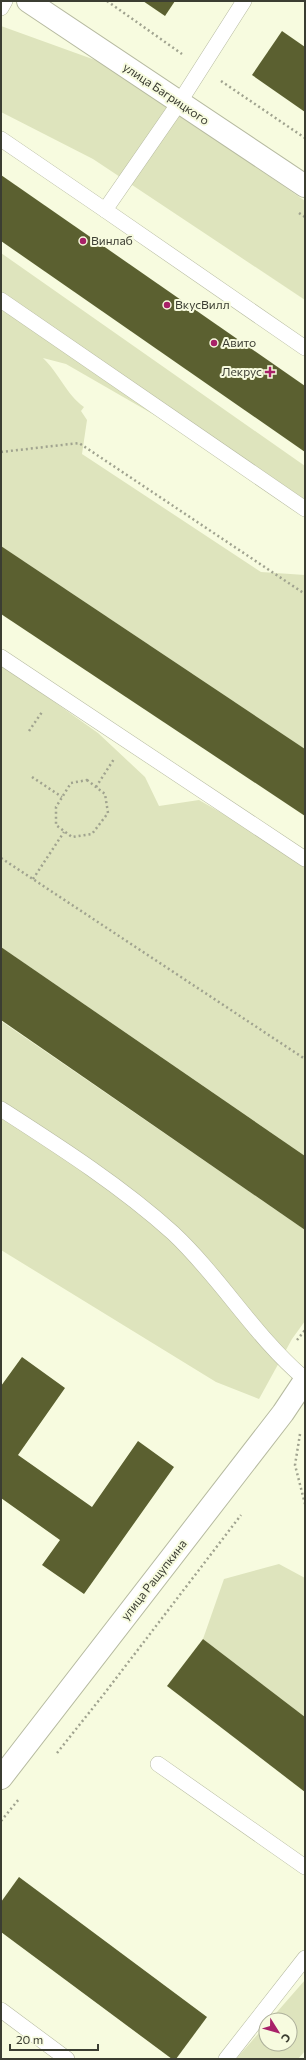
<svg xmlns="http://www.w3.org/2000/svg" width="306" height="2060" font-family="Commissioner,sans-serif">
<rect width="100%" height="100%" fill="#f7fbdf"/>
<g fill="#dee4bd">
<polygon points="1,26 109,65 305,201 305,300 93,159 1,112"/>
<path d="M1 253 305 466V516L177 428 66 364 43 358C59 373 66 394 84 407L81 411 87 420 82 454 261 572 305 575V749L1 546Z"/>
<polygon points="1,664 98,733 145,777 159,806 199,800 305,861 305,1156 1,947"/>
<polygon points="1,1021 305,1230 305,1321 292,1339 259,1399 216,1382 1,1250"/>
<polygon points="279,1564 305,1578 305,1717 203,1639 224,1579"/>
<polygon points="305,1980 305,2051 298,2059 236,2059 266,2025 266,2044 290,2044 290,2020 270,2020"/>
</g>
<g fill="#5b6030">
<polygon points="143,1 175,1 165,16"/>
<polygon points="282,31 305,47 305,112 252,75"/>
<polygon points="1,175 305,386 305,452 1,241"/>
<polygon points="1,546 305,749 305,816 1,614"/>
<polygon points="1,947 305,1156 305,1230 1,1020"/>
<polygon points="22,1357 65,1388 18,1455 92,1507 138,1441 174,1467 84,1594 42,1565 60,1540 1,1498 1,1386"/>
<polygon points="203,1639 305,1717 305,1792 167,1686"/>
<polygon points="19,1877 207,2017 176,2059 172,2059 1,1932 1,1902"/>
</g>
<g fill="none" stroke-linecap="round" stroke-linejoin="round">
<g stroke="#b6baa0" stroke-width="16">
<g id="lane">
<polyline points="244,1 179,103 105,210 305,348"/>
<polyline points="1,8 5,1"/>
<polyline points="1,139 105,210"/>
<polyline points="1,300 305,509"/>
<polyline points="1,657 305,859"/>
<path d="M1 1109C60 1147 121 1186 173 1233 221 1278 255 1337 305 1379"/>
<polyline points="158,1764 305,1867"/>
<polyline points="1,2010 67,2059"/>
<polyline points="226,2059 305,1958"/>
</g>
</g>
<g stroke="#b6baa0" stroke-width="24">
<g id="street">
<polyline points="28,1 305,186"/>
<polyline points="1,1778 283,1413 305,1380"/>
</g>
</g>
<g stroke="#a0a38f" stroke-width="2.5" stroke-dasharray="2 3" stroke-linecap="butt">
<polyline points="107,1 182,54"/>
<polyline points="221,81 305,138"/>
<polyline points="299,213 305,217"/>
<polyline points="1,452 79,443 305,594"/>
<polyline points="29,731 42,712"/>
<polyline points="32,777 62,797"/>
<polygon points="87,780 105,794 108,813 92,834 72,837 56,825 56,807 71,783"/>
<polyline points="96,787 114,759"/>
<polyline points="1,858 305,1059"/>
<polyline points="33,879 64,832"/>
<polyline points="297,1340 305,1330"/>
<polyline points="300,1434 295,1465 305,1504"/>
<polyline points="57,1753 104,1694 241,1515"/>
<polyline points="1,1821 19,1799"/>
</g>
<use href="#lane" stroke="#fff" stroke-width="15"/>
<use href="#street" stroke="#fff" stroke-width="22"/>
</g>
<g fill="#a82168" stroke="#f7fbdf" stroke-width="1.5">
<circle cx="83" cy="241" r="4"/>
<circle cx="167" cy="305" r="4"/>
<circle cx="214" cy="343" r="4"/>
<path d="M268 366h4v4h4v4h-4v4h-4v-4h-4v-4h4z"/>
</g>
<g text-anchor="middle" stroke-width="4" stroke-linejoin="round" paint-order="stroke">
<g font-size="12" fill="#3b3d32" stroke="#f7fbdf">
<text transform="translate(166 94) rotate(34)" y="4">улица Багрицкого</text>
<text transform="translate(154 1580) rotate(-52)" y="4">улица Ращупкина</text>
</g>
<g font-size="12" fill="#3b3d32" stroke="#f7fbdf" text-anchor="start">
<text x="91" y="245">Винлаб</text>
<text x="175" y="309">ВкусВилл</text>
<text x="222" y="347">Авито</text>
<text x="262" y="376" text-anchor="end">Лекрус</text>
</g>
</g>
<rect width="306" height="2060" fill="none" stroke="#3b3d32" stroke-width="4"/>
<g transform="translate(278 2032) rotate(127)"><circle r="19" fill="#f7fbdf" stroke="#acaf9a"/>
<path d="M0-3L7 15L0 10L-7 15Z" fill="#a82168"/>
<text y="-6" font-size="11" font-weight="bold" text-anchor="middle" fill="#3b3d32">С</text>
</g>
<path d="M10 2044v6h88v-6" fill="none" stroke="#3b3d32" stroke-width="2"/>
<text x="16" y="2044" font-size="12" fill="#3b3d32" stroke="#f7fbdf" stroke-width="3" paint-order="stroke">20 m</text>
</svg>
